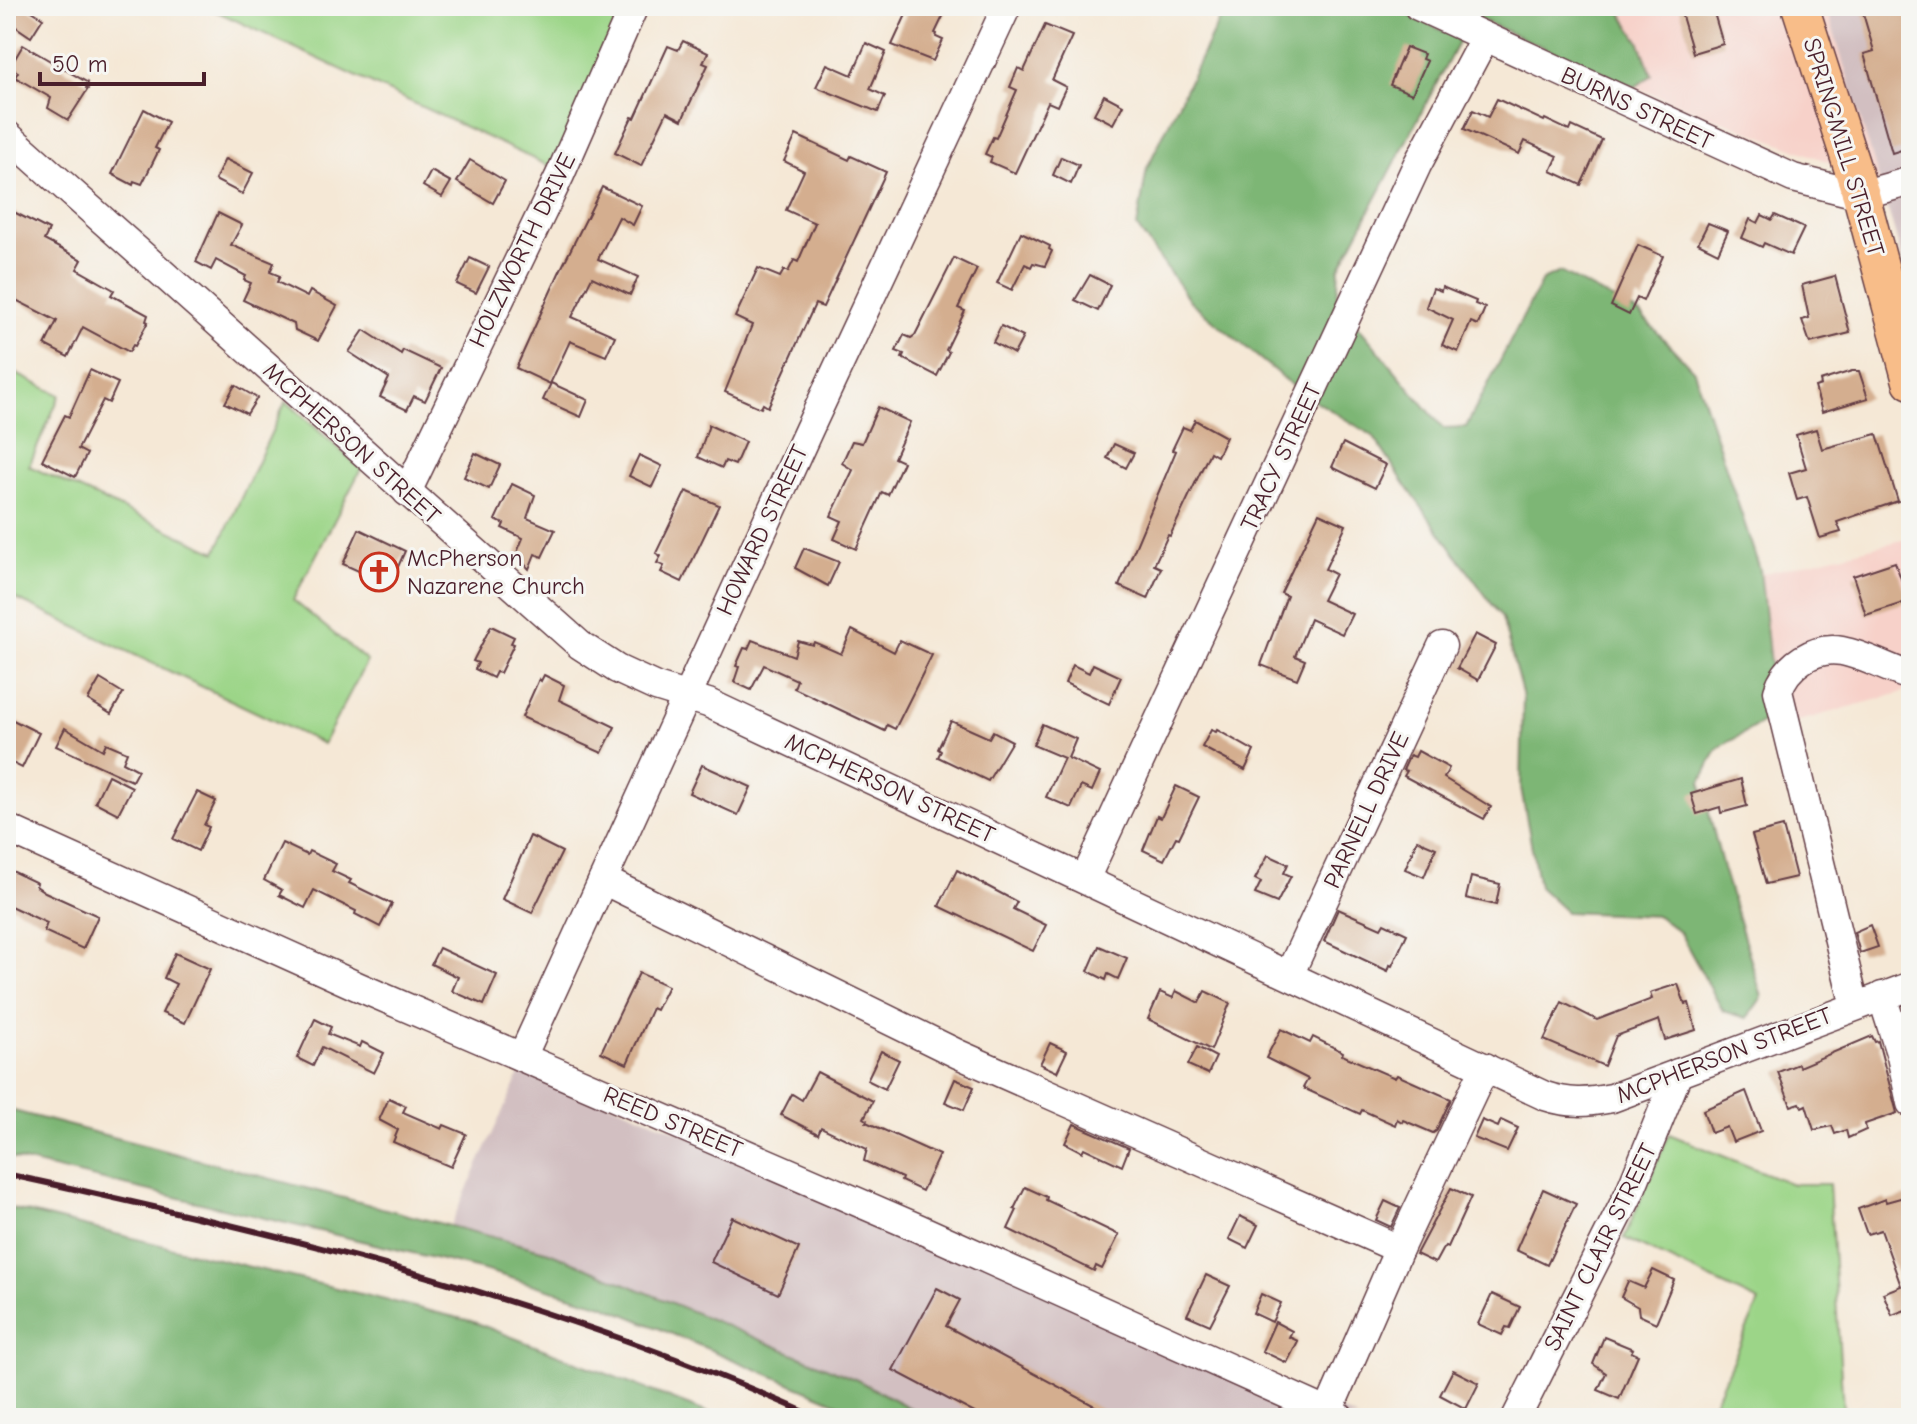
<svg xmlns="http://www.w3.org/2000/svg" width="1917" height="1424" font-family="'Comic Neue',sans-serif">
<rect width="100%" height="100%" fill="#f6f6f2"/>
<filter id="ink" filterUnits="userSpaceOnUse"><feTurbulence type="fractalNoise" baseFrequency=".0125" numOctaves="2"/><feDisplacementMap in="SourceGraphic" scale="16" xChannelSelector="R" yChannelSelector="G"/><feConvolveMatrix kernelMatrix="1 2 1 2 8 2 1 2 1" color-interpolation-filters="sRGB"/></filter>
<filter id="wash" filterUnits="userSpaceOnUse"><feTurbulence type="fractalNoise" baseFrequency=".006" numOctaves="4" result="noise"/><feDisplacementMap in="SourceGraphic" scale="32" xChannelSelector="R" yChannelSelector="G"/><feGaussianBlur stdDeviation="1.8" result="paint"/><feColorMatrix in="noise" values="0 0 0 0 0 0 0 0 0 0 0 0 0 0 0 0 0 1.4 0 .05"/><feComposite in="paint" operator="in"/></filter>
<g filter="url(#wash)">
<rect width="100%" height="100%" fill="#f5e8d6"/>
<g fill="#f7d1c9">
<polygon points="1617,6 1826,6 1880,182 1635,87 1652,74 1639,41"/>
<polygon points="1911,538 1911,690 1777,727 1761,574"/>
</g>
<g fill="#d2bfc1">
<polygon points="1826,6 1911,6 1911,289 1880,182"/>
<polygon points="523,1067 1287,1385 1357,1418 929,1418 857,1380 549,1252 450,1226"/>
</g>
<g fill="#9cd588" stroke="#737a5a" stroke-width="2">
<polygon points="205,6 626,6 553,168"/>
<polygon points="6,369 60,395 29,466 216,552 286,401 361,469 293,600 367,661 323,744 6,594"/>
<polygon points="1669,1134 1792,1184 1829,1184 1843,1409 1840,1418 1707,1418 1759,1302 1624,1238"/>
</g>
<g fill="#7db674" stroke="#646a50" stroke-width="2">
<polygon points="1226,6 1391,6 1460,39 1339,269 1337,301 1443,428 1466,427 1542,280 1560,272 1639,313 1694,371 1760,570 1773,692 1766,720 1717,749 1701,782 1723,868 1762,997 1747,1018 1723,1011 1680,933 1658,916 1566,912 1539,887 1521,788 1523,697 1502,618 1407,487 1373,436 1298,390 1191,302 1137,227 1147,168"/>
<polygon points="1449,6 1617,6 1639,41 1652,75 1635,87"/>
<polygon points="6,1109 549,1252 857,1380 929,1418 873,1418 603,1305 480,1269 6,1157"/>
<polygon points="6,1207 471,1321 721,1418 6,1418"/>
</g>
<g id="blocks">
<g fill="#d4ae8f">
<polygon points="16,6 24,6 43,18 31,37 6,20"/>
<polygon points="910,6 948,6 935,33 937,34 936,37 943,40 933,61 892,45"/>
<polygon points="1679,6 1712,6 1723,44 1693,53"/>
<polygon points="1876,6 1911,6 1911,147 1892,153 1864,54 1874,51 1862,10"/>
<polygon points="1045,25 1072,36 1052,80 1066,87 1057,106 1048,102 1015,173 990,162 992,157 985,154 993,137 996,138 1017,90 1010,87 1018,68 1024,71"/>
<polygon points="683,41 708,53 703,63 708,65 682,120 667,112 641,166 615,153 632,117 635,118 668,46 678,50"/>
<polygon points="866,43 886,52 870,89 885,96 878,112 816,87 827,64 852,75"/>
<polygon points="23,45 88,83 86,88 88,89 68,120 48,108 51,98 15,77 18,72 10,67"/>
<polygon points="1406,47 1424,54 1422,59 1427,61 1412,94 1390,85"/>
<polygon points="1104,95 1123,105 1113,124 1094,114"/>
<polygon points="1497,99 1544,121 1545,119 1570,131 1572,126 1602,140 1581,185 1551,171 1558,156 1525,141 1519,154 1464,129 1473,110 1488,117"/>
<polygon points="144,109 168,122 155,148 159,150 142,184 134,181 133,185 112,174"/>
<polygon points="796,135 849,160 851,156 886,172 823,307 815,304 768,407 763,404 761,408 725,392 752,325 735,317 758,268 780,277 784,270 788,272 794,260 798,262 815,223 786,210 804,171 784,161"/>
<polygon points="1061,157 1079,165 1071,184 1053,175"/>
<polygon points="225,159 253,173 242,194 215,180"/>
<polygon points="470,160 505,181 493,203 457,182"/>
<polygon points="431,171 451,182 442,197 423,186"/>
<polygon points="602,187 642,206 633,225 619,217 598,259 638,277 630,295 592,277 572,317 615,336 606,356 570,341 550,384 516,368 559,273"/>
<polygon points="6,208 49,230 44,240 82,260 77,269 114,290 111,295 148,315 146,321 148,322 135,346 133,345 129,352 83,327 68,357 45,345 57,321 6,295"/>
<polygon points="218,213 242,225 231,245 274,263 270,272 280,276 277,282 307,297 310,291 337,306 318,341 295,330 294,324 243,300 251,283 244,280 246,276 216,260 211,270 196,262"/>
<polygon points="1762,215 1772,220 1775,215 1804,228 1791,255 1764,243 1762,247 1742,238 1750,219 1758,223"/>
<polygon points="1708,223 1728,231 1718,253 1698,243"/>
<polygon points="1021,232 1050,246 1049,249 1052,251 1045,266 1033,263 1031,267 1025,264 1012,290 997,283"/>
<polygon points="1638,245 1663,256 1643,301 1637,298 1629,315 1611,306"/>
<polygon points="470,258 489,267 476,293 457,284"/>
<polygon points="954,258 977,269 958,308 965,311 946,350 949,352 937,376 902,358 904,354 896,351 904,335 911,338 915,335"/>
<polygon points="1090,275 1110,285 1098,311 1075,300"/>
<polygon points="1835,276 1850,333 1810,343 1802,320 1809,318 1802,285"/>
<polygon points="1442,287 1476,301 1475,304 1485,308 1478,325 1471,322 1458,352 1442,345 1453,320 1426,307 1433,288 1441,291"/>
<polygon points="1001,326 1023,337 1014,354 993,342"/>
<polygon points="364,330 401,354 403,350 441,368 425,401 414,396 407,410 380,397 389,378 349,352"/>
<polygon points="90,370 118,383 109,403 103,400 78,449 87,454 75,477 42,460 65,415 69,417"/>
<polygon points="1852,371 1859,371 1868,398 1822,412 1815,387 1821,385 1820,381"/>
<polygon points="551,383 588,400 581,417 543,400"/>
<polygon points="235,385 257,398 247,414 225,403"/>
<polygon points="878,407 910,422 894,458 903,462 888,495 882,492 856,549 834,539 842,521 831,516 853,470 842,463 852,441 862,443"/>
<polygon points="1195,420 1226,437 1217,456 1210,452 1170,536 1168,535 1154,565 1161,568 1148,599 1119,586 1176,451 1172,450 1183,427 1190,430"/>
<polygon points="709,425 745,442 735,465 725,461 722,468 698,457"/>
<polygon points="1816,429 1822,449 1877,434 1898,501 1837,522 1841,532 1820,538 1807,497 1797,500 1789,473 1806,468 1796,435"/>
<polygon points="1343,443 1386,465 1375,488 1332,467"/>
<polygon points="1114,444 1134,453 1126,468 1107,458"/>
<polygon points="475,453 500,465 489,489 464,477"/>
<polygon points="639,455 662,466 652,487 629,476"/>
<polygon points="512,484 535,495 527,518 555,530 542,557 535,554 529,569 516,555 523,538 502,528 504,524 495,520"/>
<polygon points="686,491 719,505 682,582 661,572 664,566 657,563 661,556 656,553"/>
<polygon points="1319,513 1346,525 1325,569 1335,574 1322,600 1352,614 1342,634 1310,619 1295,656 1305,660 1297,679 1261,665 1287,596 1281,593"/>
<polygon points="359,529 405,551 390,585 343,564"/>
<polygon points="804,548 839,562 828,586 795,568"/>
<polygon points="1895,562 1909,601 1866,615 1853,576"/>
<polygon points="491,626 514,637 511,643 514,644 500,673 496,672 493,678 475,669 478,663 473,661"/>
<polygon points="852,630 894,652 900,640 932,655 895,729 887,725 885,731 794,688 797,680 764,665 751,690 734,682 739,667 736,666 744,648 748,649 752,640 794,656 798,641 813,645 814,642 841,654"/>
<polygon points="1475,634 1496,645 1478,680 1457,668"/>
<polygon points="1093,664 1121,677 1109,704 1065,683 1073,665 1089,673"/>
<polygon points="544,675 564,685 559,700 615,727 602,753 522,717 539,679 541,681"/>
<polygon points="100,679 123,693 111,714 88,700"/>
<polygon points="13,720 39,733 22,768 6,760 6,736"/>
<polygon points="951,721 989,738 993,731 1012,741 988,781 938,757 941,751 938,749"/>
<polygon points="1042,724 1076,739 1068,758 1100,773 1092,791 1081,786 1071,808 1046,797 1064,758 1033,745"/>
<polygon points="65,728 103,750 106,743 127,752 123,762 138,770 132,781 56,746"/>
<polygon points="1211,730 1216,732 1217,730 1254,751 1245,770 1202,747"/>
<polygon points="1418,751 1449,768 1444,778 1491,807 1484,819 1404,776 1407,771 1403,770 1410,755 1415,757"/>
<polygon points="702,765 751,787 738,815 689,793"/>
<polygon points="108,775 132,787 118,814 95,802"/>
<polygon points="1741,779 1747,806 1721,813 1720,807 1697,814 1691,794"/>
<polygon points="1176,786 1199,797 1179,838 1176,837 1164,860 1143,850 1157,816 1161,818"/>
<polygon points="197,792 216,801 204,825 209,827 198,851 173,839"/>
<polygon points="1783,827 1796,877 1766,884 1752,835"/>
<polygon points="530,836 562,852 532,913 502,899"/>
<polygon points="1417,840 1436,848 1424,877 1405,869"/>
<polygon points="282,843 307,855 309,851 336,864 332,871 351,880 349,883 392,904 380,927 355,914 356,911 314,890 305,908 279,895 282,890 264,880"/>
<polygon points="1268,855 1288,864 1284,873 1291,876 1277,903 1255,894 1261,882 1255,879"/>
<polygon points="957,870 1017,902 1013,909 1046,925 1033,951 939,906"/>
<polygon points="12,871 37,883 36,886 45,892 98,916 83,949 44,931 47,923 6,904 6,884"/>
<polygon points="1471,877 1500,884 1496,905 1466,898"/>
<polygon points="1338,909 1381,928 1384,923 1407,934 1392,966 1390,965 1388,971 1324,941"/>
<polygon points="1870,925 1878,947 1860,953 1854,932"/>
<polygon points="1099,946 1127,958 1118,979 1108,974 1106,980 1088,971"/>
<polygon points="439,948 497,975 484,1005 452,991 458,977 431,964"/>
<polygon points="175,953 210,969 185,1023 162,1013 176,984 164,978"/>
<polygon points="639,973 668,986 656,1010 652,1008 627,1064 601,1052"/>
<polygon points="1678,984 1685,1004 1689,1003 1696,1030 1665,1040 1659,1020 1616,1036 1604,1066 1544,1040 1562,1002 1597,1020 1652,999 1650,993"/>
<polygon points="1176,991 1199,1003 1205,991 1230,1003 1211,1050 1148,1019 1160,992 1173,998"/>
<polygon points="315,1019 331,1027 328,1034 360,1047 362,1042 384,1053 374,1073 322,1047 313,1066 297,1058"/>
<polygon points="1281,1029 1310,1043 1313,1037 1343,1052 1342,1055 1395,1078 1397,1075 1451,1099 1436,1131 1433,1133 1403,1120 1402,1122 1397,1119 1395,1125 1362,1110 1360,1114 1303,1088 1308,1079 1266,1058"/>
<polygon points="1872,1036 1875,1042 1878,1041 1897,1113 1865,1124 1866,1130 1848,1138 1846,1130 1835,1134 1832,1126 1814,1130 1806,1105 1802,1107 1800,1103 1791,1106 1778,1072 1798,1064 1799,1067"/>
<polygon points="1050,1043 1067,1051 1057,1072 1040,1064"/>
<polygon points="1197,1047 1216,1057 1208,1074 1188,1065"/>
<polygon points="881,1051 899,1060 885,1089 867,1080"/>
<polygon points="817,1072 873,1101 864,1118 867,1120 866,1122 939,1155 922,1191 901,1181 902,1178 864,1161 867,1149 821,1127 818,1134 781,1115 792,1094 802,1100"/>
<polygon points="955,1079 974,1087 964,1110 945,1102"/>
<polygon points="1746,1091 1761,1131 1733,1142 1727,1127 1711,1133 1703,1110"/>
<polygon points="389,1098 406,1106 403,1112 442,1129 444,1125 466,1134 451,1167 393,1142 398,1130 379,1120"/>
<polygon points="1482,1120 1498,1127 1501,1120 1518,1128 1507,1151 1474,1138"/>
<polygon points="1074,1124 1129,1148 1122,1166 1084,1148 1082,1152 1065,1143"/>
<polygon points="1025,1187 1047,1197 1046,1200 1119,1235 1102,1269 1096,1266 1094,1271 1008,1229 1017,1210 1014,1209"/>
<polygon points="1451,1188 1471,1197 1448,1247 1445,1246 1442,1250 1435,1263 1416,1254"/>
<polygon points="1543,1189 1576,1204 1547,1265 1516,1250"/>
<polygon points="1911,1195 1911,1308 1892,1315 1883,1293 1901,1286 1881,1230 1867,1234 1858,1209 1885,1199 1886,1202"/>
<polygon points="1385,1201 1400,1208 1391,1227 1376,1220"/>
<polygon points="1240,1216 1258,1225 1247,1248 1229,1239"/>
<polygon points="732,1217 799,1248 778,1294 711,1262"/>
<polygon points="1653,1270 1674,1280 1656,1323 1639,1315 1638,1307 1621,1297 1628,1281 1644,1288"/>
<polygon points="1206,1275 1230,1286 1210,1325 1187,1315"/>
<polygon points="937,1288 960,1300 946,1326 1117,1418 984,1418 893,1370"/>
<polygon points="1261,1294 1281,1303 1272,1322 1253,1313"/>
<polygon points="1492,1294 1520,1307 1510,1328 1506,1327 1502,1335 1478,1324"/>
<polygon points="1275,1322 1292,1331 1289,1337 1298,1341 1287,1363 1262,1351"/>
<polygon points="1604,1337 1633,1349 1631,1352 1638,1355 1619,1399 1598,1390 1606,1373 1593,1364"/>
<polygon points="1453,1370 1479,1383 1466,1409 1440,1395"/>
</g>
</g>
</g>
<g filter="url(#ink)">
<use href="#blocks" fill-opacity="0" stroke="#643d45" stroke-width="2"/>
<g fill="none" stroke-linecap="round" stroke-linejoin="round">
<g stroke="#643d45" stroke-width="31">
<g id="minor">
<polyline points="1418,6 1793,178 1861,195 1911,181"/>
<path d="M6 134 580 645 617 669 656 687 708 703 1545 1096C1569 1104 1587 1103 1612 1098L1911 986"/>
<polyline points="407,492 560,175 634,6"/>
<polyline points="6,828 359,987 918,1228 1340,1418"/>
<polyline points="1085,879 1417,165 1485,37"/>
<polyline points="603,880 958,1054 1399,1249"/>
<polyline points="1289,975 1442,646"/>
<polyline points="1882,996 1901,1056 1911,1103"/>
<path d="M1855 1006 1778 691C1786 665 1814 646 1842 651 1862 655 1883 666 1902 673H1911"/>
<polyline points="522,1057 809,429 1007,6"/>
<polyline points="1328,1412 1399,1249 1485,1067"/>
<polyline points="1516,1418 1629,1194 1678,1073"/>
</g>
</g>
<g stroke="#643d45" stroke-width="39">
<polyline id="major" points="1800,6 1861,195 1911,381"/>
</g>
<use href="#minor" stroke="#fff" stroke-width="28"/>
<use href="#major" stroke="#f8bd89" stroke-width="36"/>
<path stroke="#4a1f2b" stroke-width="6" d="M6 1174C283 1234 559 1300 818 1418"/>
</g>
</g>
<defs>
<g id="church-ring" transform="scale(2)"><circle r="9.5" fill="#f6f6f2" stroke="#c8321e" stroke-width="1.5"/><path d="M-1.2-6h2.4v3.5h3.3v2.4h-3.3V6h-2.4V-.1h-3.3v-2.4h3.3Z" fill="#c8321e"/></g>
</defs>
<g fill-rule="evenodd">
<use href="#church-ring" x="379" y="572"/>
</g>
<g text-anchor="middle" stroke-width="6" stroke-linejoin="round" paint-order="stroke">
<g font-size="24" fill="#4a1f2b" stroke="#f6f6f2">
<text transform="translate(1637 108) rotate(25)" y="8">BURNS STREET</text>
<text transform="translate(1844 147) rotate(73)" y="8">SPRINGMILL STREET</text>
<text transform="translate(522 250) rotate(-64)" y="8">HOLZWORTH DRIVE</text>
<text transform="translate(352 443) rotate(42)" y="8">MCPHERSON STREET</text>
<text transform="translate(1281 457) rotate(-65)" y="8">TRACY STREET</text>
<text transform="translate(762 530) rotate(-65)" y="8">HOWARD STREET</text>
<text transform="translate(890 788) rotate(25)" y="8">MCPHERSON STREET</text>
<text transform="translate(1366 810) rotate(-65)" y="8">PARNELL DRIVE</text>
<text transform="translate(1724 1055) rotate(-21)" y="8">MCPHERSON STREET</text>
<text transform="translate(673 1122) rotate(23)" y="8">REED STREET</text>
<text transform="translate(1600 1247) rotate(-64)" y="8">SAINT CLAIR STREET</text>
</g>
<g font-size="24" fill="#4a1f2b" stroke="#f6f6f2" text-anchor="start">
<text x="407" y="566">McPherson<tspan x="407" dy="28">Nazarene Church</tspan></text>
</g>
</g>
<rect width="1917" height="1424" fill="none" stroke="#f6f6f2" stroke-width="32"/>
<path d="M40 72v12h164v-12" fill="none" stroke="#4a1f2b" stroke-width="4"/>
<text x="52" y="72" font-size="24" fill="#4a1f2b" stroke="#f6f6f2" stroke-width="6" paint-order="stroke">50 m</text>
</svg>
